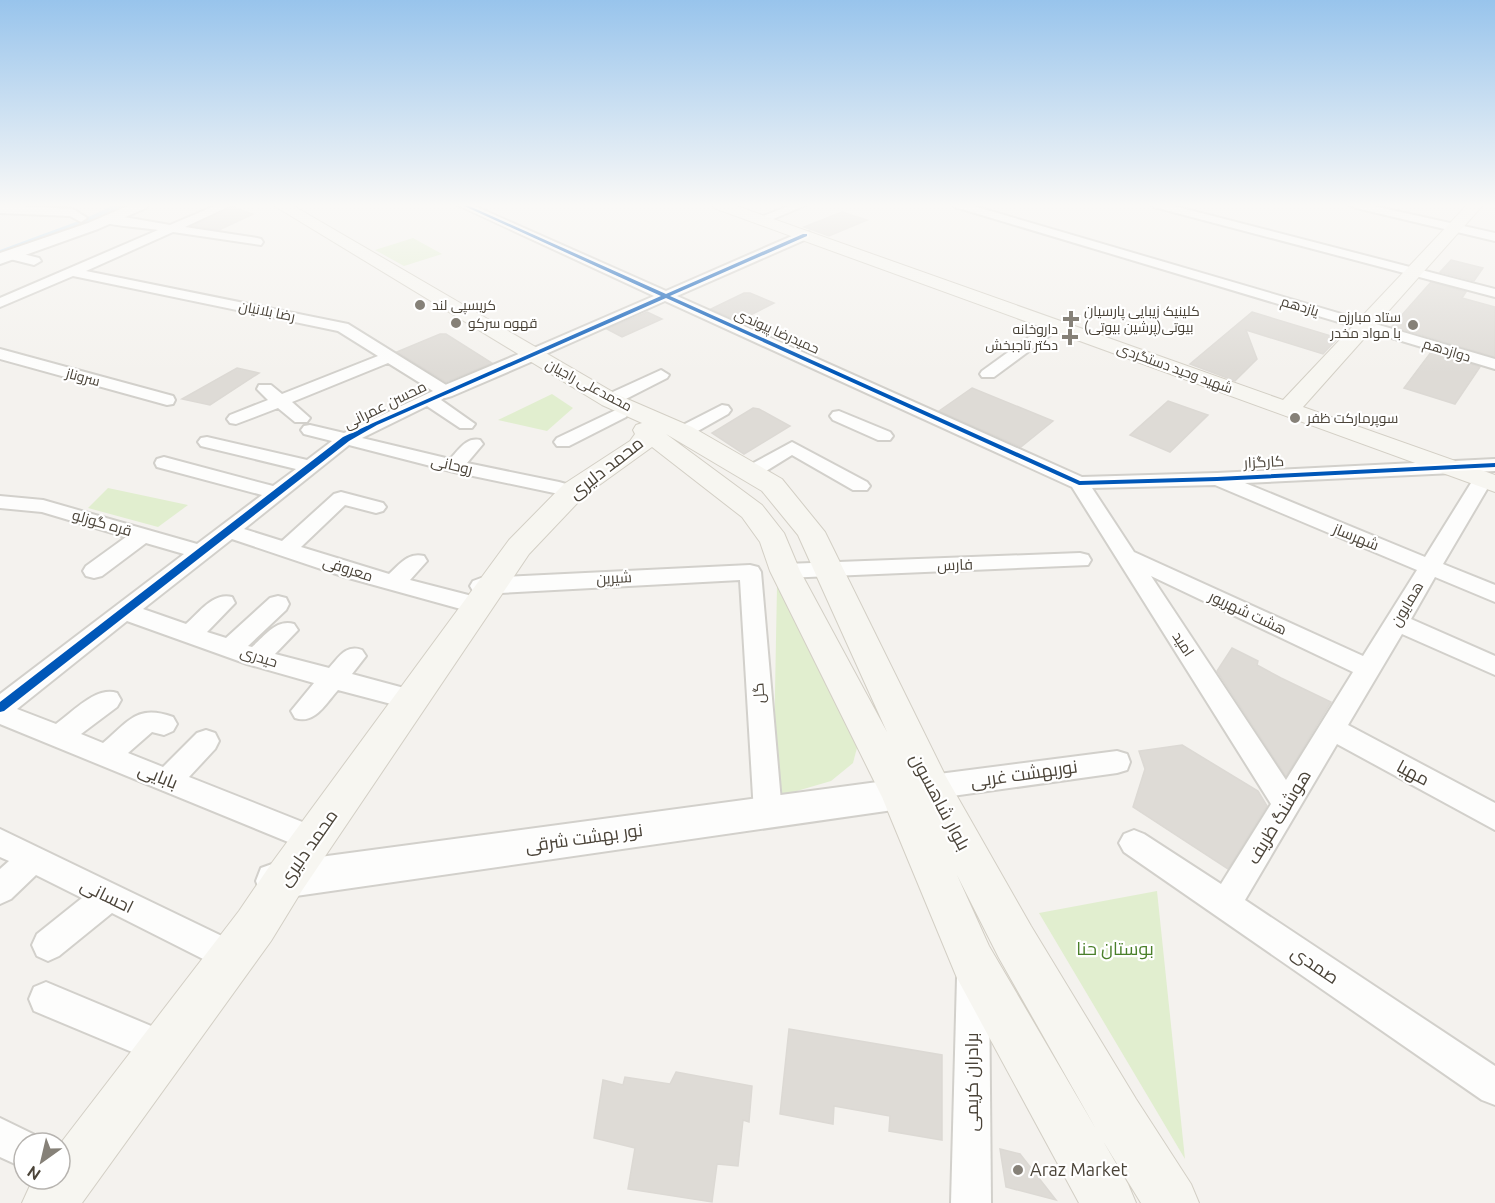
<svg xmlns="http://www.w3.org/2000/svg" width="1495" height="1203" font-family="Ubuntu,Cairo,sans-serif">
<rect width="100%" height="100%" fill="#f4f2ee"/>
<g fill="#e1eecf">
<polygon points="413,238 442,254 404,266 375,250"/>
<polygon points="552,394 573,408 547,431 498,420"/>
<polygon points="108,488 188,505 158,527 88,508"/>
<polygon points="777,586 788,586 858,744 853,763 831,781 773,798"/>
<polygon points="1157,891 1185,1159 1039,913"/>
</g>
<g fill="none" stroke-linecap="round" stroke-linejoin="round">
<polygon fill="#c0ddf1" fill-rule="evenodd" points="114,205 137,205 135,209 98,227 0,263 0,250 84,219"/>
</g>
<g fill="#dedbd6" stroke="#dcd9d4" stroke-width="1.5">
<polygon points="233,207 253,214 219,230 193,226"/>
<polygon points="842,212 867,220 829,236 804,227"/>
<polygon points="1451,260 1483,268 1474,281 1440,272"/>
<polygon points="1431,282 1466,292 1462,298 1495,307 1495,357 1392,326"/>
<polygon points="744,293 750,293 774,303 739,321 711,309"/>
<polygon points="647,312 662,319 622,337 607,329"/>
<polygon points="1252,312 1338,338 1323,354 1246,330 1257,359 1235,381 1190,364"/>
<polygon points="440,334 446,334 492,363 446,382 397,352"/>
<polygon points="1431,352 1480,367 1455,404 1404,388"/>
<polygon points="237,368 259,373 210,405 182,399"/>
<polygon points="972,388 1053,421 1021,447 939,411"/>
<polygon points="1168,401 1208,415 1170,452 1130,435"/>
<polygon points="753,408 759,409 790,426 744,454 712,433"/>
<polygon points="1232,648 1258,661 1257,665 1281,678 1331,702 1286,776 1217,671"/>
<polygon points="1182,745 1258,791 1267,806 1228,869 1133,807 1145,769 1139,751"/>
<polygon points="789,1029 942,1055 942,1140 889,1131 890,1116 834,1106 833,1124 780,1114"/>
<polygon points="676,1072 752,1086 749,1122 743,1120 738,1166 717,1164 712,1202 628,1189 635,1148 594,1138 603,1080 623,1085 625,1077 670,1084"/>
<polygon points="1000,1149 1020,1154 1056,1200 1006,1187"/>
</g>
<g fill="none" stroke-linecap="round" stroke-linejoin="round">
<g stroke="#d2d0cb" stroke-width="4">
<g id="minor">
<polygon points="0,205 73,209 87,218 81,222 70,216 0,213"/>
<path d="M217 205H232L185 227 257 238 261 239 263 242 261 245 173 232 86 271 348 324 451 388 453 392 441 400 475 424 472 428H460L427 406 362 438 450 459C459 450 466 437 480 440L483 444 467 463 559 482 566 484 569 488 566 492 559 494 454 472 349 445 244 529 282 541 334 494 341 492 383 503 386 507 383 511 376 513 345 505 301 547 389 574C400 564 408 552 424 556L427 561 410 580 476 597 479 603 476 609 468 611 345 577 232 539 143 609 186 624C199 613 213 592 232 597L235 603 207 632 226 638 270 598 278 596 286 598 289 604 286 610 248 646 252 647C265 636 276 619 294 624L298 630 275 654 329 668C339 657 346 644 362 650L366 656 352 674 404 688 408 695 404 702 395 705 338 690C326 703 315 725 295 718L291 711 314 683 247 664 127 621 17 709 56 724C73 712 96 686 117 693L121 700 117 707 81 734 103 743C129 721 137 704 173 717L177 724 173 731 164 735 152 732 128 753 163 767 197 733 206 730 215 733 219 741 215 749 189 777 325 831 330 840 325 849 315 853 0 724V694L184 554 146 543 102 576 94 578 86 576 83 571 86 566 126 537 42 512 0 508V496L43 500 197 544 262 495 157 467 155 463 157 459 164 457 273 486 296 469 201 446 198 442 201 438 207 437 307 460 332 441 304 434 301 430 304 426 310 425 344 433 433 391 388 363 292 402 310 418 307 422H295L278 408 236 424 230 423 227 419 230 415 268 400 257 389 259 385H271L282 394 378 356 338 331 73 276 0 307V298L158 230C147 228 104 225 99 221L101 218 124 217 170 225Z"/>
<path d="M458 205H472L666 291 801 232H809L811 235 809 238 677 296 1082 477 1217 473 1495 459V471L1245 483 1425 557 1476 475H1490L1493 479 1443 564 1495 585V602L1435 577 1411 619 1495 656V675L1402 634 1348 725 1495 803V830L1337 744 1245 900 1495 1066V1105L1482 1100 1124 852 1119 843 1124 834 1134 830 1144 834 1221 884 1271 804 1072 487 665 301 539 357H527L525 354 527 351 654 296ZM1215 485 1417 570 1363 656 1134 552 1092 488ZM1151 576 1353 672 1286 780Z"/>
<polygon points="791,205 806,205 766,222 758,222 756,219"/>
<polygon points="953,205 970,205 1495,359 1495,369 955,207"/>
<polygon points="1152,205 1170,205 1495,289 1495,297 1154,207"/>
<polygon points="1350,205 1369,205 1495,233 1495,241 1356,208"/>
<polygon points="11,251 39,258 41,261 34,265 6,258 5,255"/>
<polygon points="1055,321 1062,325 1060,328 994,377 982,377 980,374 982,371 1050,322"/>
<polygon points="0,349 173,396 175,400 173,404 167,405 0,359"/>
<polygon points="661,370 669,375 667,378 616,404 604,404 602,400 604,396"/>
<polygon points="722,405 728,406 731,410 728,414 689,436 677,436 674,432 677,428"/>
<polygon points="620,408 626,409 629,413 626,417 569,446 557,446 554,442 557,438"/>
<polygon points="839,411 890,432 893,436 890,440 878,440 833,420 830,416 833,412"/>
<polygon points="792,442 867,482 870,486 867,490 853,490 792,455 758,476 744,476 742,472 744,468"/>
<polygon points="1080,553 1088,555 1091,560 1088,565 785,578 777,576 774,571 777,566 785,564"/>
<polygon points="750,565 758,567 761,572 782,813 778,822 768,826 758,822 754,813 740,580 481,594 473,591 470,586 473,581 481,578"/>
<polygon points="1117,751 1127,754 1130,762 1127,770 1117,773 931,799 921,795 917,787 921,779 931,775"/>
<polygon points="0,829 226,938 231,949 226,960 215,965 112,913 59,956 48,961 37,956 32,945 37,934 82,898 36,875 11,899 0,904 0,869 9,861 0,857"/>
<polygon points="973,962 985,966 989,978 991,1203 951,1203 957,978 961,966"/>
<polygon points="46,982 156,1028 161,1040 156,1052 144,1057 34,1011 29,999 34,987"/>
<polygon points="0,1118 37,1136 40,1143 24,1143 24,1168 0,1157"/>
</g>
</g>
<g stroke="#d2d0cb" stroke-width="4">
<g id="tertiary">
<polygon points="130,205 148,205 146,208 98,229 0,264 0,253 88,223"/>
<polygon points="533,348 540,350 543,354 540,358 452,396 445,398 438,396 434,392 438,388"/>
<polygon points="900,779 912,783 918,794 912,805 900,809 275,899 261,894 256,881 261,868 275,863"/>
</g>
</g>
<g stroke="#d3cfc5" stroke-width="2">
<g id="secondary">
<path d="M273 205H292L618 395 692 427 782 479 825 532 945 775 1031 926 1136 1099 1191 1184 1199 1203H1141L1103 1141 1128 1184 1136 1203H1079L957 978 882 797 770 571 760 542 742 517 652 447 584 496 529 554 301 892 271 941 82 1203H22L33 1179H60V1144L239 911 271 864 509 540 564 484 630 441 635 434 633 430 636 425 642 423 602 405ZM666 434 762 491 798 535 887 732 800 571 784 533 762 505ZM957 875 999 958 1096 1129 989 946Z"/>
<polygon points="712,205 734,205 1283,400 1467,205 1483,205 1303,407 1495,475 1495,492 714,208"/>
</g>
</g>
<use href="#minor" fill="#fdfdfc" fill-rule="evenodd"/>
<use href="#tertiary" fill="#fdfdfc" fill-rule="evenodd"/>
<use href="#secondary" fill="#f7f6f1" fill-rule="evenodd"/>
<g stroke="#fff" stroke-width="4">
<polygon id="cycleway" points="462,205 467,205 666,294 803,234 807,234 807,236 670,296 1080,481 1217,477 1495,463 1495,467 1217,481 1079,485 666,298 377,425 349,441 4,711 0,712 0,702 343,437 373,423 661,296"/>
</g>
<use href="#cycleway" fill="#0057b8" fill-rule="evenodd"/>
</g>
<linearGradient id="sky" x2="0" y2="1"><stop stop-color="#98c4ec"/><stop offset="0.55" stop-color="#faf9f7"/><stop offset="1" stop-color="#faf9f7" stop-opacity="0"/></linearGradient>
<rect width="1495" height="373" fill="url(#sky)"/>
<g fill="#868178" stroke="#fff" stroke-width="2">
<circle cx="420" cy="305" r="6"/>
<path d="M1068 310h6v6h6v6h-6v6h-6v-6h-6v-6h6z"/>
<circle cx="456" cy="323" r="6"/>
<circle cx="1413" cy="325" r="6"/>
<path d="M1067 328h6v6h6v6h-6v6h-6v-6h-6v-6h6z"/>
<circle cx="1295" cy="418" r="6"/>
<circle cx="1018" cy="1170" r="6"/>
</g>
<g text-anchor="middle" stroke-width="4.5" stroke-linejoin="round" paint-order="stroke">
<g font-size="14" fill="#4b4439" stroke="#fff" text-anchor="start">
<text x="432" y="310">کریسپی لند</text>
<text x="1084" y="316">کلینیک زیبایی پارسیان<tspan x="1084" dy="16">بیوتی(پرشین بیوتی)</tspan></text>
<text x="1401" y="322" text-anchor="end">ستاد مبارزه<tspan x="1401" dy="16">با مواد مخدر</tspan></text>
<text x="468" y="328">قهوه سرکو</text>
<text x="1058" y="334" text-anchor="end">داروخانه<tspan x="1058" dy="16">دکتر تاجبخش</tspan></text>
<text x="1307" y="423">سوپرمارکت ظفر</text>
</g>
<g font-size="14" fill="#4b4439" stroke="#fff">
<text transform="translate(1300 306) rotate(17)" y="5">یازدهم</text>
<text transform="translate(267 311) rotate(11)" y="5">رضا بلانیان</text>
<text transform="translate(777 331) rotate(24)" y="5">حمیدرضا پیوندی</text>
<text transform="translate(1447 350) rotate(17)" y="5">دوازدهم</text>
<text transform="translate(1175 368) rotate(20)" y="5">شهید وحید دستگردی</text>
<text transform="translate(83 377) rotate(15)" y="5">سروناز</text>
<text transform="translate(589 385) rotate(28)" y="5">محمدعلی راجیان</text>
</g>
<g font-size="15" fill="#4b4439" stroke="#fff">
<text transform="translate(385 405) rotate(-26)" y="5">محسن عمرانی</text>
<text transform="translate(1264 462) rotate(-3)" y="5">کارگزار</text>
<text transform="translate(452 465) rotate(13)" y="5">روحانی</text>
<text transform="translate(102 523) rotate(16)" y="5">قره گوزلو</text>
<text transform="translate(1356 537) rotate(22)" y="5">شهرساز</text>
<text transform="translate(955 565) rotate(-2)" y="5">فارس</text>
<text transform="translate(348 569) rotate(18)" y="5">معروفی</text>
<text transform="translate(614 578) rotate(-3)" y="5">شیرین</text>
<text transform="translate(1407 604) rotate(-59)" y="5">همایون</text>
<text transform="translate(1248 613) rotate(25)" y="5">هشت شهریور</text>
<text transform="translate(1183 644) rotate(57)" y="5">امید</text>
<text transform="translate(259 657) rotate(18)" y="5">حیدری</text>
<text transform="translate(759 693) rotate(-94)" y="5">گل</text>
</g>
<g font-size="18" fill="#4b4439" stroke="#fff">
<text transform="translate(606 468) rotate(-38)" y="6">محمد دلیری</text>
<text transform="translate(1413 773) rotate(28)" y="6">مهیا</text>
<text transform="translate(1024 774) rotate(-8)" y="6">نوربهشت غربی</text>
<text transform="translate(158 776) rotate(22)" y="6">بابایی</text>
<text transform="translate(940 802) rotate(62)" y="6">بلوار شاهسون</text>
<text transform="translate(1279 817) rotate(-59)" y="6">هوشنگ ظریف</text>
<text transform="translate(584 838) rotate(-8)" y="6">نور بهشت شرقی</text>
<text transform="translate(308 848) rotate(-55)" y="6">محمد دلیری</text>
<text transform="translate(107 896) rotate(26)" y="6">احسانی</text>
<text transform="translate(1315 965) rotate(34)" y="6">صمدی</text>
<text transform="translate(972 1082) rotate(-90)" y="6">برادران کریمی</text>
</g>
<g font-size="18" fill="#4a7f2a" stroke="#fff">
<text x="1115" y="955">بوستان حنا</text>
</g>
<g font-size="18" fill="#4b4439" stroke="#fff" text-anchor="start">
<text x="1030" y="1176">Araz Market</text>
</g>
</g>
<g transform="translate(42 1161) rotate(214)"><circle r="28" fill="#ffffff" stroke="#b7b4b0" stroke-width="1.5"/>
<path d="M0-4.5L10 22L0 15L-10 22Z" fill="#868178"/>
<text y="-9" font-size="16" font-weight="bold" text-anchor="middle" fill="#4b4439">N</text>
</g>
</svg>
